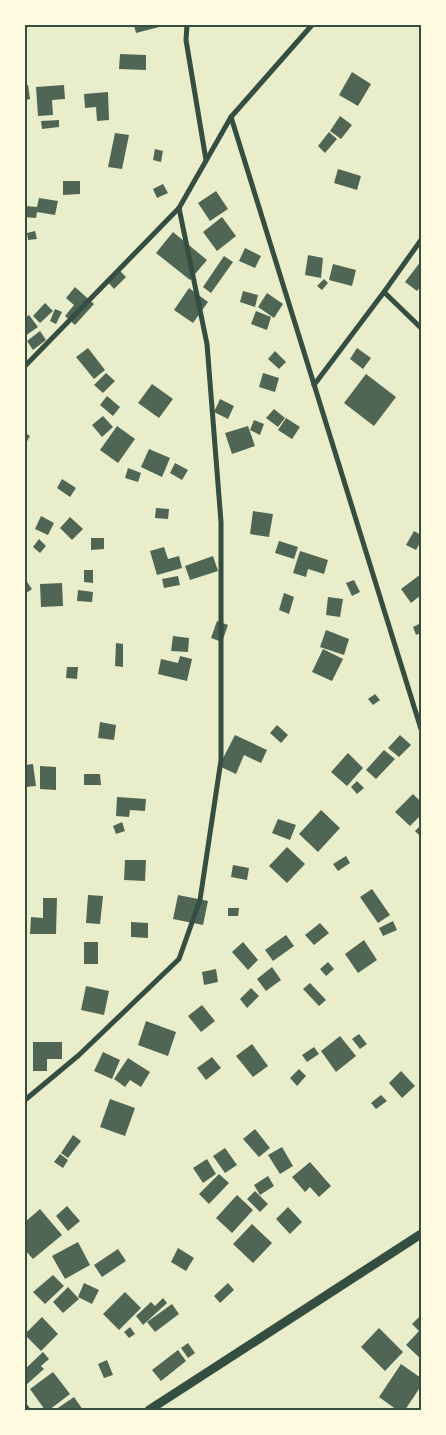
<svg xmlns="http://www.w3.org/2000/svg" width="446" height="1435" font-family="'Open Sans',sans-serif">
<rect width="100%" height="100%" fill="#e9edc9"/>
<g fill="#4f6655">
<polygon points="134,25 163,25 163,26 136,33"/>
<polygon points="120,54 146,55 146,70 119,69"/>
<polygon points="352,72 371,84 358,106 339,95"/>
<polygon points="25,85 28,85 30,99 25,100"/>
<polygon points="64,85 65,99 52,100 53,115 38,116 36,87"/>
<polygon points="108,92 109,120 97,121 96,107 85,108 84,94"/>
<polygon points="340,116 352,125 341,139 330,131"/>
<polygon points="59,120 59,127 42,129 41,121"/>
<polygon points="329,132 337,139 325,153 318,146"/>
<polygon points="115,133 129,135 122,169 108,167"/>
<polygon points="155,149 163,151 161,162 153,160"/>
<polygon points="338,169 361,176 357,190 334,183"/>
<polygon points="63,181 80,181 80,194 63,195"/>
<polygon points="163,184 168,193 157,198 153,189"/>
<polygon points="216,191 228,209 210,221 198,203"/>
<polygon points="39,198 58,201 55,215 37,212 36,218 25,217 25,206 37,207"/>
<polygon points="222,217 236,236 217,251 203,232"/>
<polygon points="35,231 37,239 28,240 27,233"/>
<polygon points="173,232 207,260 190,280 156,253"/>
<polygon points="245,248 261,256 255,268 239,261"/>
<polygon points="308,255 323,258 321,278 305,275"/>
<polygon points="224,256 233,262 211,293 203,287"/>
<polygon points="421,261 421,286 417,291 405,282"/>
<polygon points="333,264 356,270 352,286 329,280"/>
<polygon points="119,270 126,277 114,289 107,281"/>
<polygon points="324,279 328,283 322,290 317,286"/>
<polygon points="75,287 94,304 75,325 65,316 74,305 66,298"/>
<polygon points="189,288 208,302 193,323 174,310"/>
<polygon points="243,291 258,295 255,307 240,302"/>
<polygon points="267,293 283,304 274,318 258,307"/>
<polygon points="45,303 53,311 40,323 33,316"/>
<polygon points="55,309 62,312 56,324 50,321"/>
<polygon points="256,311 271,317 267,330 251,324"/>
<polygon points="29,315 38,327 25,336 25,318"/>
<polygon points="40,331 46,340 33,350 27,341"/>
<polygon points="88,348 105,370 94,379 76,357"/>
<polygon points="357,348 371,358 363,369 350,359"/>
<polygon points="275,351 286,362 279,369 268,359"/>
<polygon points="106,373 115,381 103,393 94,385"/>
<polygon points="263,373 279,378 275,392 259,387"/>
<polygon points="366,374 396,397 374,426 344,403"/>
<polygon points="152,384 173,399 159,418 138,403"/>
<polygon points="107,396 120,407 113,416 100,405"/>
<polygon points="220,399 234,406 228,419 214,412"/>
<polygon points="274,409 285,418 278,427 266,418"/>
<polygon points="103,416 113,427 102,437 92,425"/>
<polygon points="286,418 300,427 292,439 278,430"/>
<polygon points="254,420 264,424 260,435 250,430"/>
<polygon points="117,426 135,439 118,463 100,450"/>
<polygon points="248,426 255,446 232,454 225,433"/>
<polygon points="25,433 30,436 25,445"/>
<polygon points="149,449 170,458 162,477 141,467"/>
<polygon points="175,463 188,470 182,480 170,473"/>
<polygon points="128,468 141,473 138,482 125,478"/>
<polygon points="62,479 76,488 70,497 57,488"/>
<polygon points="156,508 169,509 168,519 155,518"/>
<polygon points="253,511 273,514 269,537 250,534"/>
<polygon points="41,516 54,523 48,535 35,529"/>
<polygon points="70,517 83,529 72,540 60,528"/>
<polygon points="414,531 421,535 421,541 416,550 406,545"/>
<polygon points="91,538 104,538 104,549 91,550"/>
<polygon points="39,539 46,546 40,553 33,547"/>
<polygon points="279,541 298,547 294,559 275,553"/>
<polygon points="164,547 168,559 179,556 182,568 157,575 150,551"/>
<polygon points="300,551 328,560 324,574 308,569 306,577 293,573"/>
<polygon points="213,556 218,571 190,580 185,566"/>
<polygon points="84,570 93,570 93,583 84,582"/>
<polygon points="421,574 421,595 411,603 401,589"/>
<polygon points="178,576 180,585 164,588 162,579"/>
<polygon points="25,579 32,589 25,594"/>
<polygon points="354,580 360,592 352,596 346,583"/>
<polygon points="62,583 63,606 41,607 40,584"/>
<polygon points="78,590 93,592 92,602 77,601"/>
<polygon points="284,593 294,597 289,614 279,610"/>
<polygon points="328,597 343,599 340,617 326,615"/>
<polygon points="217,621 228,625 222,642 211,638"/>
<polygon points="421,623 421,633 416,635 413,627"/>
<polygon points="326,630 349,639 344,655 320,647"/>
<polygon points="173,636 189,638 188,652 171,651"/>
<polygon points="116,643 123,644 123,667 115,666"/>
<polygon points="323,649 343,659 332,681 312,672"/>
<polygon points="180,656 192,659 187,681 158,674 161,659 178,663"/>
<polygon points="67,667 78,667 77,679 66,678"/>
<polygon points="375,694 380,700 373,705 368,699"/>
<polygon points="100,722 116,725 114,740 98,738"/>
<polygon points="277,725 288,735 281,743 270,733"/>
<polygon points="235,735 267,750 261,763 244,755 236,774 219,766"/>
<polygon points="400,735 411,745 399,757 388,748"/>
<polygon points="384,750 395,759 376,779 366,770"/>
<polygon points="348,753 363,768 347,786 331,772"/>
<polygon points="33,764 36,786 25,787 25,765"/>
<polygon points="40,766 56,767 56,790 40,789"/>
<polygon points="84,774 100,774 101,785 84,785"/>
<polygon points="357,781 364,788 357,794 351,787"/>
<polygon points="413,794 421,802 421,815 410,826 395,812"/>
<polygon points="117,797 146,799 145,811 130,810 129,817 116,816"/>
<polygon points="321,810 340,828 318,852 299,834"/>
<polygon points="278,819 296,825 290,840 272,833"/>
<polygon points="122,822 125,831 116,834 113,826"/>
<polygon points="421,825 421,837 415,831"/>
<polygon points="287,847 305,864 287,883 269,866"/>
<polygon points="346,856 350,863 338,871 333,864"/>
<polygon points="125,860 146,860 145,881 124,880"/>
<polygon points="233,865 249,868 247,880 231,877"/>
<polygon points="372,889 390,915 378,923 360,897"/>
<polygon points="88,895 103,896 100,924 86,923"/>
<polygon points="178,895 208,901 203,925 173,919"/>
<polygon points="43,898 57,898 56,934 30,934 31,917 43,918"/>
<polygon points="228,908 239,908 238,916 228,916"/>
<polygon points="393,921 397,930 383,936 379,928"/>
<polygon points="131,922 148,923 148,938 131,937"/>
<polygon points="320,923 329,933 314,945 305,935"/>
<polygon points="286,935 294,946 273,961 265,950"/>
<polygon points="364,940 377,960 358,973 345,954"/>
<rect x="84" y="942" width="14" height="22"/>
<polygon points="243,942 258,960 248,970 232,952"/>
<polygon points="328,962 334,969 326,976 320,969"/>
<polygon points="272,967 281,980 266,991 257,979"/>
<polygon points="216,969 218,982 204,985 202,972"/>
<polygon points="310,983 326,1000 319,1006 303,989"/>
<polygon points="86,986 109,991 104,1015 81,1010"/>
<polygon points="251,988 259,996 247,1008 240,999"/>
<polygon points="202,1005 215,1021 201,1032 188,1016"/>
<polygon points="146,1021 176,1032 168,1056 138,1045"/>
<polygon points="359,1034 367,1044 360,1049 352,1039"/>
<polygon points="340,1036 356,1056 336,1072 321,1051"/>
<polygon points="33,1042 62,1042 62,1059 47,1059 47,1071 33,1071"/>
<polygon points="252,1044 268,1066 253,1077 236,1056"/>
<polygon points="314,1047 319,1054 307,1062 302,1055"/>
<polygon points="103,1052 120,1060 112,1079 94,1071"/>
<polygon points="212,1057 221,1068 206,1080 197,1068"/>
<polygon points="128,1058 150,1072 141,1087 130,1080 125,1087 114,1079"/>
<polygon points="299,1069 306,1076 297,1086 290,1078"/>
<polygon points="401,1071 415,1086 402,1098 389,1083"/>
<polygon points="381,1095 387,1101 376,1109 371,1103"/>
<polygon points="110,1099 135,1108 125,1136 100,1127"/>
<polygon points="255,1129 270,1148 259,1157 243,1139"/>
<polygon points="73,1135 81,1141 68,1158 61,1153"/>
<polygon points="282,1147 293,1166 280,1174 268,1155"/>
<polygon points="225,1148 237,1165 225,1173 213,1156"/>
<polygon points="60,1154 68,1160 63,1168 54,1162"/>
<polygon points="207,1159 216,1174 203,1183 193,1168"/>
<polygon points="310,1162 331,1186 319,1197 310,1187 305,1192 292,1177"/>
<polygon points="219,1174 229,1183 209,1204 199,1194"/>
<polygon points="268,1176 274,1186 260,1195 254,1185"/>
<polygon points="255,1191 268,1204 260,1212 247,1199"/>
<polygon points="237,1195 253,1210 232,1233 216,1218"/>
<polygon points="67,1206 80,1221 68,1231 56,1216"/>
<polygon points="288,1207 302,1222 290,1234 276,1219"/>
<polygon points="40,1209 62,1235 33,1259 25,1250 25,1222"/>
<polygon points="252,1224 272,1243 253,1263 233,1244"/>
<polygon points="78,1242 90,1265 65,1279 52,1256"/>
<polygon points="178,1248 194,1258 186,1271 171,1262"/>
<polygon points="118,1249 126,1261 102,1277 94,1265"/>
<polygon points="53,1275 64,1286 45,1304 33,1292"/>
<polygon points="84,1283 99,1290 92,1304 78,1297"/>
<polygon points="228,1283 234,1290 220,1303 214,1296"/>
<polygon points="68,1287 79,1299 63,1313 53,1302"/>
<polygon points="125,1292 141,1308 119,1330 103,1314"/>
<polygon points="163,1298 167,1303 143,1325 136,1316 151,1302 155,1306"/>
<polygon points="172,1304 179,1314 155,1332 147,1322"/>
<polygon points="421,1315 421,1359 406,1345 419,1331 412,1324"/>
<polygon points="42,1317 58,1334 41,1351 25,1335 25,1334"/>
<polygon points="130,1327 135,1334 129,1338 124,1332"/>
<polygon points="379,1328 403,1352 385,1371 361,1347"/>
<polygon points="188,1343 195,1353 188,1358 181,1348"/>
<polygon points="178,1350 186,1361 161,1381 152,1370"/>
<polygon points="43,1352 49,1359 41,1366 44,1369 26,1385 25,1384 25,1369"/>
<polygon points="107,1360 113,1375 104,1378 98,1364"/>
<polygon points="401,1364 421,1378 421,1386 405,1410 397,1410 379,1397"/>
<polygon points="53,1372 70,1394 49,1410 45,1410 30,1389"/>
<polygon points="74,1397 83,1410 55,1410"/>
</g>
<g fill="none" stroke-linecap="round" stroke-linejoin="round">
<g stroke="#344e41" stroke-width="5">
<polyline points="187,25 186,40 206,160"/>
<polyline points="231,117 421,729"/>
<polyline points="384,292 421,328"/>
<polyline points="25,366 179,208 231,117 312,25"/>
<polyline points="314,385 384,292 421,240"/>
<polyline points="25,1100 79,1055 179,959 200,900 221,760 221,522 207,344 179,208"/>
<polyline points="25,1406 28,1410"/>
</g>
<polyline stroke="#344e41" stroke-width="9" points="149,1410 421,1234"/>
</g>
<rect width="446" height="1435" fill="none" stroke="#fefae0" stroke-width="52"/>
<rect x="26" y="26" width="394" height="1383" fill="none" stroke="#344e41" stroke-width="2"/>
</svg>
